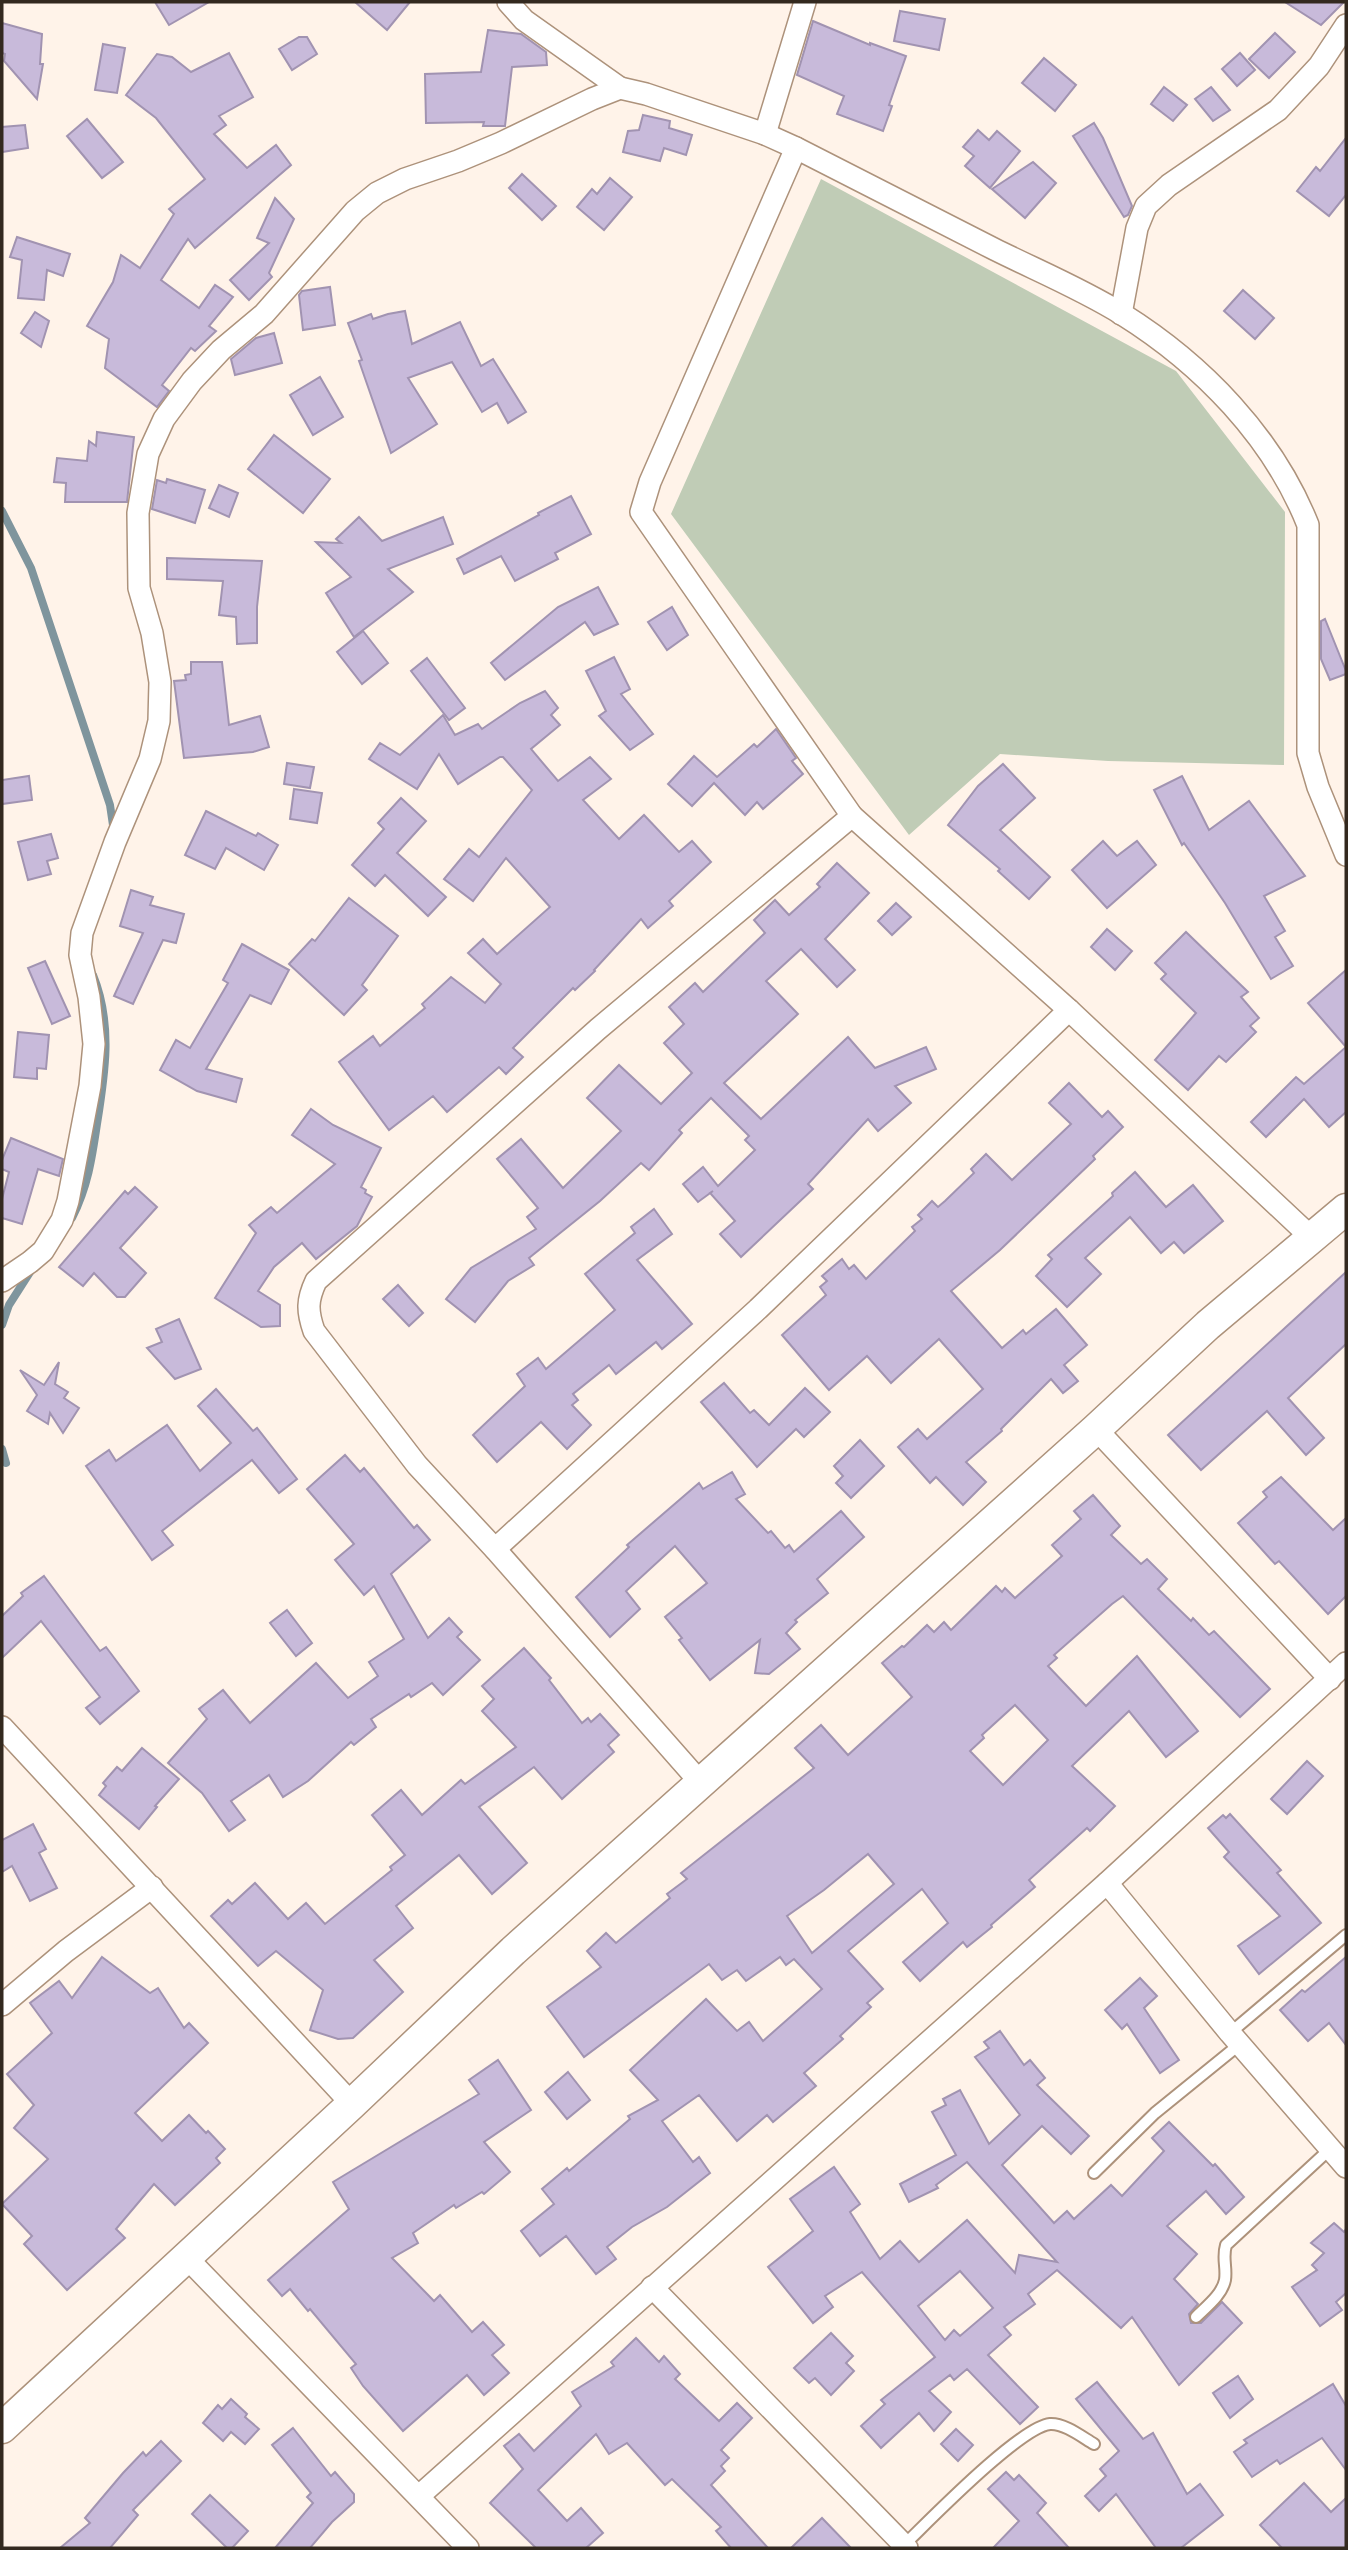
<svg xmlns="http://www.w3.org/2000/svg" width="1348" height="2550" font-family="Mulish,sans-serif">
<rect width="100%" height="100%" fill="#fff3e9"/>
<polygon fill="#c0ccb6" points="821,179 1176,371 1285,512 1284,765 1108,761 1000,754 909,835 671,514"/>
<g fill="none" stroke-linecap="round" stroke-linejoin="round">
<g stroke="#7f959d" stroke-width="8">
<polyline points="2,511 31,568 110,805 114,832"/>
<path d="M72 1218C88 1186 92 1158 97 1124 105 1074 113 1024 93 975"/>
<polyline points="2,1325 9,1305 32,1269"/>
<polyline points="2,1449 6,1463"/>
</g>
</g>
<g fill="#c8bada" stroke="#a193b1" stroke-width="2" fill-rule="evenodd">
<polygon points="155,2 209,2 169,25"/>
<polygon points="355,2 410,2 387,30"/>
<polygon points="1285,2 1344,2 1321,25"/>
<polygon points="900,11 945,19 939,50 894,41"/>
<polygon points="813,21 870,45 870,43 906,56 889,105 892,106 883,131 837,114 844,96 797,75"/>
<polygon points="2,23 42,34 40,64 43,64 37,99 4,61 5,54 2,53"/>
<polygon points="488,30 521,34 546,52 547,65 512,67 505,126 483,126 484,122 426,123 425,74 481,72"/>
<polygon points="1275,33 1295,52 1269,78 1249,59"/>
<polygon points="299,37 307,37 317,54 292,70 279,49"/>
<polygon points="103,44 125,48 117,93 95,90"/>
<polygon points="229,53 253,97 219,116 226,125 214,134 247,168 276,145 291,165 195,248 188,239 161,280 199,308 215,285 233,297 209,326 216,331 195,351 191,348 162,385 169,391 157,407 105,368 109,339 87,326 113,282 121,255 140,268 174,214 169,209 205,179 156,118 126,95 157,54 172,57 191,72"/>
<polygon points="1240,53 1255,70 1237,86 1222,69"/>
<polygon points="1044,58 1076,85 1055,111 1022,83"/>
<polygon points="1164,87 1187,105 1173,121 1151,104"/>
<polygon points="1211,87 1230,110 1213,121 1195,99"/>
<polygon points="643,115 670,121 669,128 692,135 686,155 664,148 660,161 623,152 628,131 639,130"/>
<polygon points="87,119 123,162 102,178 67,136"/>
<polygon points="1094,123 1103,138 1132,206 1128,215 1124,217 1073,136"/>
<polygon points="25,125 28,148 2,152 2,127"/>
<polygon points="978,130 989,140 997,131 1020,151 990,188 965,166 974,156 963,147"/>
<polygon points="1346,138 1346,195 1329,216 1297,191 1316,167 1320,171"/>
<polygon points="1033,162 1056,183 1025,218 992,189"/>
<polygon points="522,174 556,206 542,220 509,188"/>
<polygon points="610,178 632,197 604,230 577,207 592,189 597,194"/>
<polygon points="275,198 294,219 269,273 272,277 249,300 230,280 269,243 257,238"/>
<polygon points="17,237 70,254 63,276 47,270 44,300 18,298 22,260 10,257"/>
<polygon points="330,287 335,325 303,330 299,295 302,291"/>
<polygon points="1243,290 1274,318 1255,339 1224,311"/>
<polygon points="405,311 412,344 460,322 481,366 493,359 526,412 508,423 497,403 482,412 452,362 408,378 437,424 391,453 359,361 362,360 348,323 371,314 373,319 388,314"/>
<polygon points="35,312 49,321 41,347 21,333"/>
<polygon points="274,333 282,363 235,375 231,359 256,338"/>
<polygon points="320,377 343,417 313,435 290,395"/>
<polygon points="97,432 134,437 127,502 65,502 66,483 54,482 57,458 87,461 89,441 96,446"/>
<polygon points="274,435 330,479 303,513 248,469"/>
<polygon points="167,479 205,490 195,523 152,509 157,480 166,483"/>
<polygon points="219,485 238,493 229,517 209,508"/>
<polygon points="571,496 591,534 555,553 558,559 515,581 501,556 464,574 457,559 539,515 538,513"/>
<polygon points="359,517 382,541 443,517 453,544 388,569 413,592 354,637 326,593 351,577 316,542 341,543 336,539"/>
<polygon points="167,558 262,561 257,607 257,643 237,644 236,617 219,615 223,581 167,579"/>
<polygon points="598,587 618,624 594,635 585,622 505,680 491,663 558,607"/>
<polygon points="672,607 688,635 667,650 648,622"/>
<polygon points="1325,619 1346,671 1346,674 1330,680 1321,659 1321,621"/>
<polygon points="363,631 388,663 362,684 337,652"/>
<polygon points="614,657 630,689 621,694 653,734 630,750 599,716 606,711 586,671"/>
<polygon points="427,658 465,708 449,720 411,671"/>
<polygon points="191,662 222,662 229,725 260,716 269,747 253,752 184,758 174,681 186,680 185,675 191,674"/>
<polygon points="545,691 558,708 551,715 560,725 531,749 558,781 590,757 611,779 583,800 619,839 644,815 679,852 692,841 711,862 669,901 673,906 648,928 641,919 594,970 595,971 575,990 573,988 513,1048 523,1057 506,1074 499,1067 447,1112 433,1096 389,1130 339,1062 373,1036 380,1046 425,1008 422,1004 451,977 485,1003 501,984 468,953 483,939 497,954 550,907 506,858 473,901 444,879 469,849 479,857 532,790 503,757 500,757 458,784 439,754 417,789 369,759 380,743 400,755 443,715 455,735 478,724 482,729 520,703"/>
<polygon points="776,729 796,758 792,761 803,774 763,809 757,802 745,815 714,783 692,806 668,784 694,756 717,777 754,744 757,747"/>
<polygon points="287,763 314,767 310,788 284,784"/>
<polygon points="1003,764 1035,798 1000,830 1050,877 1029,899 998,871 1000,869 948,825 978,786"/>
<polygon points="29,776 32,800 2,804 2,780"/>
<polygon points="1182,776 1209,830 1249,801 1305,876 1264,896 1285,931 1275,937 1293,966 1271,979 1225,903 1184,843 1182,845 1154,790"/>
<polygon points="294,789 322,793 317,823 290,819"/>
<polygon points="401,798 426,821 397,853 446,897 428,916 385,875 375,886 352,865 384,829 378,823"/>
<polygon points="206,811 256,836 258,833 278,845 264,870 226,848 215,869 185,855"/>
<polygon points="51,834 58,858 47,861 51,874 28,880 18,842"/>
<polygon points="1103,841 1117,856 1137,841 1156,865 1107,908 1072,870"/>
<polygon points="837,863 869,893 825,939 855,970 837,987 801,949 766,981 798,1014 724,1083 761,1119 848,1037 875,1068 926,1047 936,1069 895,1086 911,1103 878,1131 868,1119 808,1184 813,1189 741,1257 720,1234 735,1221 710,1193 713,1191 698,1202 683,1184 703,1167 718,1186 755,1150 745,1140 749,1136 711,1098 679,1130 682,1133 649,1170 641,1163 600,1201 529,1258 534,1265 508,1281 475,1322 446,1299 471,1268 536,1229 527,1217 538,1208 497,1159 521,1139 563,1188 621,1131 587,1098 619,1065 661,1104 692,1073 664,1043 684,1024 669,1007 695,983 703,992 765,933 754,920 775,900 789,915 820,887 817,884"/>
<polygon points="131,890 153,897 150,905 184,914 176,943 163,940 133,1004 114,996 143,933 120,926"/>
<polygon points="349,898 398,936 362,985 367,990 344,1015 289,964 312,939 315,941"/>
<polygon points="896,903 911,917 892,935 878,921"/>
<polygon points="1107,929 1132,951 1115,970 1091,947"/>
<polygon points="1186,932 1248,992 1241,997 1259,1018 1250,1026 1256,1032 1226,1062 1219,1056 1188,1090 1155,1060 1196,1013 1161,979 1166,974 1155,963"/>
<polygon points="242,944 289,970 271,1004 250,995 206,1069 242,1079 236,1102 197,1091 160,1070 176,1040 190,1048 228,983 223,980"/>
<polygon points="45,961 70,1016 52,1024 28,968"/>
<polygon points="1346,970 1346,1112 1329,1127 1304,1099 1266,1137 1251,1122 1296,1077 1304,1084 1346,1047 1308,1003"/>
<polygon points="18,1032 49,1035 46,1069 37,1068 37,1079 14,1077"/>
<polygon points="1069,1083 1102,1117 1108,1111 1123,1127 1093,1156 1095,1159 1000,1250 951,1291 1002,1348 1023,1330 1026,1334 1056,1309 1087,1345 1064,1365 1078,1381 1063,1393 1051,1379 1001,1429 1002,1431 966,1462 986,1482 963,1505 936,1477 930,1483 898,1447 918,1429 927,1439 983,1389 939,1339 891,1383 867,1356 829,1390 782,1335 826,1295 820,1287 827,1281 822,1276 842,1259 849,1269 854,1265 866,1279 915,1231 912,1227 922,1219 918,1215 932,1201 938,1207 945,1201 974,1173 971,1169 986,1154 1012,1180 1071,1124 1049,1103"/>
<polygon points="311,1109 333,1125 381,1148 361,1187 366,1190 365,1193 372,1197 357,1226 316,1259 302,1243 274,1267 258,1291 280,1305 280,1326 261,1327 215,1298 256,1233 249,1225 271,1207 277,1213 335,1164 292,1135"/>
<polygon points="11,1138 63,1159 59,1176 38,1169 22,1224 2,1218 2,1199 9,1172 2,1169 2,1160"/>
<polygon points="1135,1172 1166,1207 1193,1185 1223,1221 1184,1253 1174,1242 1161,1253 1130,1217 1085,1258 1101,1274 1067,1307 1036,1276 1052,1259 1048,1255 1113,1196 1112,1193"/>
<polygon points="135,1187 157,1207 120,1248 146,1273 125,1297 117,1297 94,1273 83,1286 59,1267 125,1191 128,1194"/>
<polygon points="654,1209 672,1234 637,1260 692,1324 662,1349 656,1342 616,1374 609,1365 573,1394 578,1400 572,1405 591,1425 567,1449 541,1422 497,1462 473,1435 525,1386 517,1374 538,1358 546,1369 615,1310 585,1274 635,1233 631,1227"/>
<polygon points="1346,1272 1346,1344 1288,1398 1324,1438 1306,1455 1267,1411 1201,1470 1168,1435"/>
<polygon points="398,1285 423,1313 409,1326 383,1299"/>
<polygon points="179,1319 201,1369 175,1379 147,1348 162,1342 156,1329"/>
<polygon points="59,1362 55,1384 68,1392 64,1398 79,1408 63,1433 50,1413 48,1424 27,1411 37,1395 20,1370 44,1385"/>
<polygon points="724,1383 750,1413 754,1410 769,1425 805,1388 830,1412 804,1437 796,1429 757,1467 701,1402"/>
<polygon points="216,1389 253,1431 257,1428 297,1479 279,1493 252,1460 162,1531 173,1545 152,1560 86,1466 109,1450 116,1461 167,1425 200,1471 231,1443 198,1406"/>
<polygon points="860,1440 884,1466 851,1498 836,1483 843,1476 834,1466"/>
<polygon points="345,1455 360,1472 364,1468 414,1528 417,1525 430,1540 391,1574 428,1638 449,1618 462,1632 457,1637 480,1660 443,1695 432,1683 411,1697 409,1694 371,1719 376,1727 354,1745 351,1742 308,1781 283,1797 269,1775 231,1801 245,1820 229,1831 202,1793 168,1763 207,1719 199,1709 223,1690 250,1723 316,1663 348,1698 378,1676 369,1662 404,1639 374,1586 364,1595 335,1560 354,1544 307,1489"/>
<polygon points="732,1472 745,1494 736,1499 768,1533 771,1531 785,1548 789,1545 794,1552 841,1511 864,1537 817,1579 828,1593 795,1620 797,1622 786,1633 800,1649 769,1674 755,1673 760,1640 710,1680 679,1640 682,1638 665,1617 707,1583 675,1546 626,1591 640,1609 610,1637 576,1597 629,1547 627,1545 699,1483 703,1489"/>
<polygon points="1281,1477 1333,1530 1346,1518 1346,1596 1328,1614 1279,1561 1275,1564 1238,1523 1267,1497 1263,1492"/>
<path d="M1093 1495 1120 1526 1111 1535 1141 1564 1147 1559 1167 1579 1158 1589 1191 1621 1193 1618 1209 1635 1214 1631 1270 1689 1240 1717 1123 1596 1112 1604 1054 1655 1057 1658 1048 1666 1086 1706 1137 1656 1198 1731 1166 1757 1129 1711 1072 1766 1115 1806 1090 1831 1087 1828 1029 1880 1035 1887 991 1925 992 1927 967 1947 963 1942 920 1981 903 1962 948 1923 922 1889 848 1951 883 1989 867 2003 871 2007 840 2036 843 2039 804 2073 816 2086 773 2122 767 2115 737 2141 699 2095 662 2121 693 2162 699 2157 710 2173 667 2207 632 2227 607 2247 616 2259 596 2274 566 2236 540 2256 521 2231 554 2204 542 2189 567 2168 569 2171 630 2119 628 2116 658 2100 630 2070 706 1999 737 2031 749 2022 763 2041 822 1989 794 1959 786 1965 780 1957 746 1981 737 1970 722 1980 709 1964 584 2057 547 2007 601 1967 587 1951 606 1933 616 1943 670 1898 667 1894 687 1879 681 1873 814 1768 795 1748 821 1725 848 1755 912 1697 882 1663 902 1646 904 1647 927 1625 934 1632 944 1622 951 1630 996 1586 1002 1592 1005 1588 1015 1598 1062 1556 1052 1545 1081 1519 1074 1511ZM1015 1705 1048 1740 1003 1785 970 1751 984 1738 982 1735ZM868 1854 894 1884 812 1953 787 1916 824 1890Z"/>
<polygon points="44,1576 100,1651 106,1647 139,1691 100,1724 86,1708 100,1697 41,1621 2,1658 2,1616 23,1596 21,1593"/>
<polygon points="287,1610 312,1643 296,1656 270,1623"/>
<polygon points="524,1648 551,1678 549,1680 582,1723 588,1718 591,1722 600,1714 619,1735 608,1745 614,1752 562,1799 534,1767 479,1807 527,1863 492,1894 459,1855 396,1906 413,1928 374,1960 403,1992 353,2038 338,2039 310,2030 323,1990 276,1951 258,1966 211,1916 228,1900 232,1904 255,1883 288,1919 306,1903 325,1924 392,1870 390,1867 405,1855 372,1815 401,1790 422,1815 461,1780 465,1784 516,1747 482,1711 494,1699 482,1686"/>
<polygon points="142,1748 179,1779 155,1806 157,1807 139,1829 99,1795 106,1786 103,1783 117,1767 122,1771"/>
<polygon points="1307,1761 1323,1776 1287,1814 1271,1799"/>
<polygon points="1230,1814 1281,1870 1277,1873 1321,1923 1259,1974 1238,1946 1280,1916 1224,1857 1229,1852 1208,1828 1223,1815 1226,1818"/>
<polygon points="33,1824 46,1849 39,1853 57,1888 30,1901 12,1866 2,1872 2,1840"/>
<polygon points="102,1957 150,1993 158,1988 184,2028 189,2023 208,2043 135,2113 162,2141 189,2115 206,2133 208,2131 225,2149 216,2158 220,2163 175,2205 154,2184 116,2229 125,2238 67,2290 24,2244 32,2236 2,2204 48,2159 14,2128 34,2105 7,2074 52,2033 30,2003 59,1981 72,1998"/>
<polygon points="1346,1957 1346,2045 1329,2023 1308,2041 1280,2010 1302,1990 1305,1992"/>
<polygon points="1140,1978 1157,1996 1144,2008 1179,2060 1160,2073 1127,2024 1122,2029 1105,2010"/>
<path d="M1000 2031 1024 2065 1030 2060 1045 2078 1037 2085 1089 2136 1071 2154 1042 2126 1002 2165 1054 2223 1067 2211 1074 2219 1111 2185 1122 2196 1164 2151 1152 2138 1169 2122 1213 2166 1215 2164 1244 2197 1226 2214 1206 2191 1167 2226 1197 2254 1174 2279 1198 2304 1189 2314 1191 2323H1201L1222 2302 1242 2323 1179 2385 1132 2317 1121 2328 1057 2270 1028 2294 1035 2304 1004 2327 1011 2335 988 2355 1038 2407 1020 2424 967 2369 954 2380 950 2375 929 2391 951 2412 934 2431 919 2413 881 2448 861 2426 885 2404 881 2400 935 2357 862 2272 825 2296 833 2307 813 2323 768 2267 813 2231 790 2199 834 2167 860 2204 850 2212 880 2259 900 2241 919 2262 967 2220 1015 2273 1019 2255 1057 2262 967 2162 936 2185 938 2188 909 2202 900 2184 956 2155 932 2112 946 2105 943 2099 960 2090 989 2144 1020 2115 975 2057 989 2048 984 2042ZM960 2271 993 2308 960 2336 954 2330 945 2340 918 2306Z"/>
<polygon points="498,2060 531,2110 484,2142 510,2172 484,2194 482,2192 456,2208 454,2205 413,2233 418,2243 392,2258 434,2301 440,2295 472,2332 483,2322 504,2345 492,2355 509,2373 484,2395 467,2375 403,2431 363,2386 351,2368 356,2364 310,2309 308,2311 290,2289 282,2296 268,2280 349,2209 333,2182 479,2094 469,2080"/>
<polygon points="568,2072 590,2100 567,2119 545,2092"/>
<polygon points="1334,2223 1344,2232 1346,2229 1346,2293 1336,2302 1342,2310 1320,2326 1292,2287 1317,2270 1312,2265 1324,2253 1311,2243"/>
<polygon points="831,2333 853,2356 846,2363 854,2371 831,2395 815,2378 809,2383 794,2368"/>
<polygon points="636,2338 659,2362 664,2356 680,2374 675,2379 719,2421 737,2403 752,2418 721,2450 729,2458 721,2466 725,2471 711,2485 768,2548 731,2548 716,2531 721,2527 672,2479 665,2485 627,2443 609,2454 596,2434 538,2490 567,2521 581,2508 603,2533 586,2548 536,2548 490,2503 523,2469 504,2446 519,2434 534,2451 581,2406 572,2392 614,2366 611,2362"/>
<polygon points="1238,2376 1253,2399 1230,2418 1213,2393"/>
<polygon points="1097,2382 1143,2439 1153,2433 1187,2494 1200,2484 1223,2515 1181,2548 1156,2548 1116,2494 1099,2511 1085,2496 1106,2476 1100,2469 1119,2451 1076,2399"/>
<polygon points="1333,2384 1346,2406 1346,2470 1322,2438 1280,2464 1277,2460 1252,2477 1234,2452 1247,2443 1244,2440"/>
<polygon points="231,2399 247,2414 245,2417 259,2429 245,2444 231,2432 223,2441 203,2423 218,2405 222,2409"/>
<polygon points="293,2428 331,2476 335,2472 354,2494 354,2502 332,2522 310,2548 275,2548 313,2503 307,2497 311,2493 272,2445"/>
<polygon points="956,2429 973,2445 958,2461 941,2444"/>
<polygon points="161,2441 181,2461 133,2510 138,2515 110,2548 60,2548 90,2523 85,2518 123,2473 143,2452 146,2456"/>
<polygon points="1006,2472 1014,2480 1019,2475 1046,2503 1037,2513 1069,2548 993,2548 1019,2521 988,2489"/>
<polygon points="1304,2483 1331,2512 1346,2498 1346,2548 1282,2548 1260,2525"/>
<polygon points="210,2495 248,2531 232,2548 227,2548 192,2514"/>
<polygon points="822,2518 851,2548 791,2548"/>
</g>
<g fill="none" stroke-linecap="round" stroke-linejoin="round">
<g stroke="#ad927b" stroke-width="14">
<g id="lane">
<polyline points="1230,2033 1346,1935"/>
<polyline points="1094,2173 1155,2113 1240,2044"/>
<path d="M1196 2317C1206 2307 1222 2295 1225 2280 1227 2267 1222 2258 1226 2245L1330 2149"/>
<path d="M904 2545C929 2521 1020 2427 1050 2424 1064 2423 1082 2437 1094 2444"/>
</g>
</g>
<g stroke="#ad927b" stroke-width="24">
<g id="street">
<polyline points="508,2 524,20 620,88"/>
<polyline points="765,134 805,2"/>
<polyline points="796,148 650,482 641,512 852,816 1069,1010 1313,1239"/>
<polyline points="1121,314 1137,228 1146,206 1169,185 1278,110 1319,66 1346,25"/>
<path d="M2 1281 30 1262 43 1251 62 1220 68 1201 90 1086 94 1044 89 997 80 955 82 933 115 842 150 759 159 721 160 682 152 633 139 588 138 513 148 454 164 419 192 381 221 350 264 314 355 211 377 193 405 179 458 161 501 143 592 99 620 88 646 94 765 134 796 148C862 182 928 215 994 249 1036 270 1082 289 1122 314 1202 364 1273 437 1308 525V753L1318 787 1346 855"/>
<polyline points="1096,1429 1330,1679"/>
<polyline points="495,1549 758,1309 1069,1010"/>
<polyline points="2,1727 352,2104"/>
<path d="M700 1782 495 1549 417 1465 314 1331C307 1311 307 1300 316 1281L598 1029 852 816"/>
<polyline points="1107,1883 1230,2033 1346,2167"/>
<polyline points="2,2005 66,1951 152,1887"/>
<polyline points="186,2257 468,2548"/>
<polyline points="652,2287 907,2548"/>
<polyline points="419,2496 1107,1883 1346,1663"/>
</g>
</g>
<g stroke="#ad927b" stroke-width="33">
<polyline id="secondary" points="2,2428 352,2104 513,1951 1096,1429 1208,1325 1346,1209"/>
</g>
<use href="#lane" stroke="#fff" stroke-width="10"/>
<use href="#street" stroke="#fff" stroke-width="21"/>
<use href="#secondary" stroke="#fff" stroke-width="30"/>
</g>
<rect width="1348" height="2550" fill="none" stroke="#33291f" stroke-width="7"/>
</svg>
